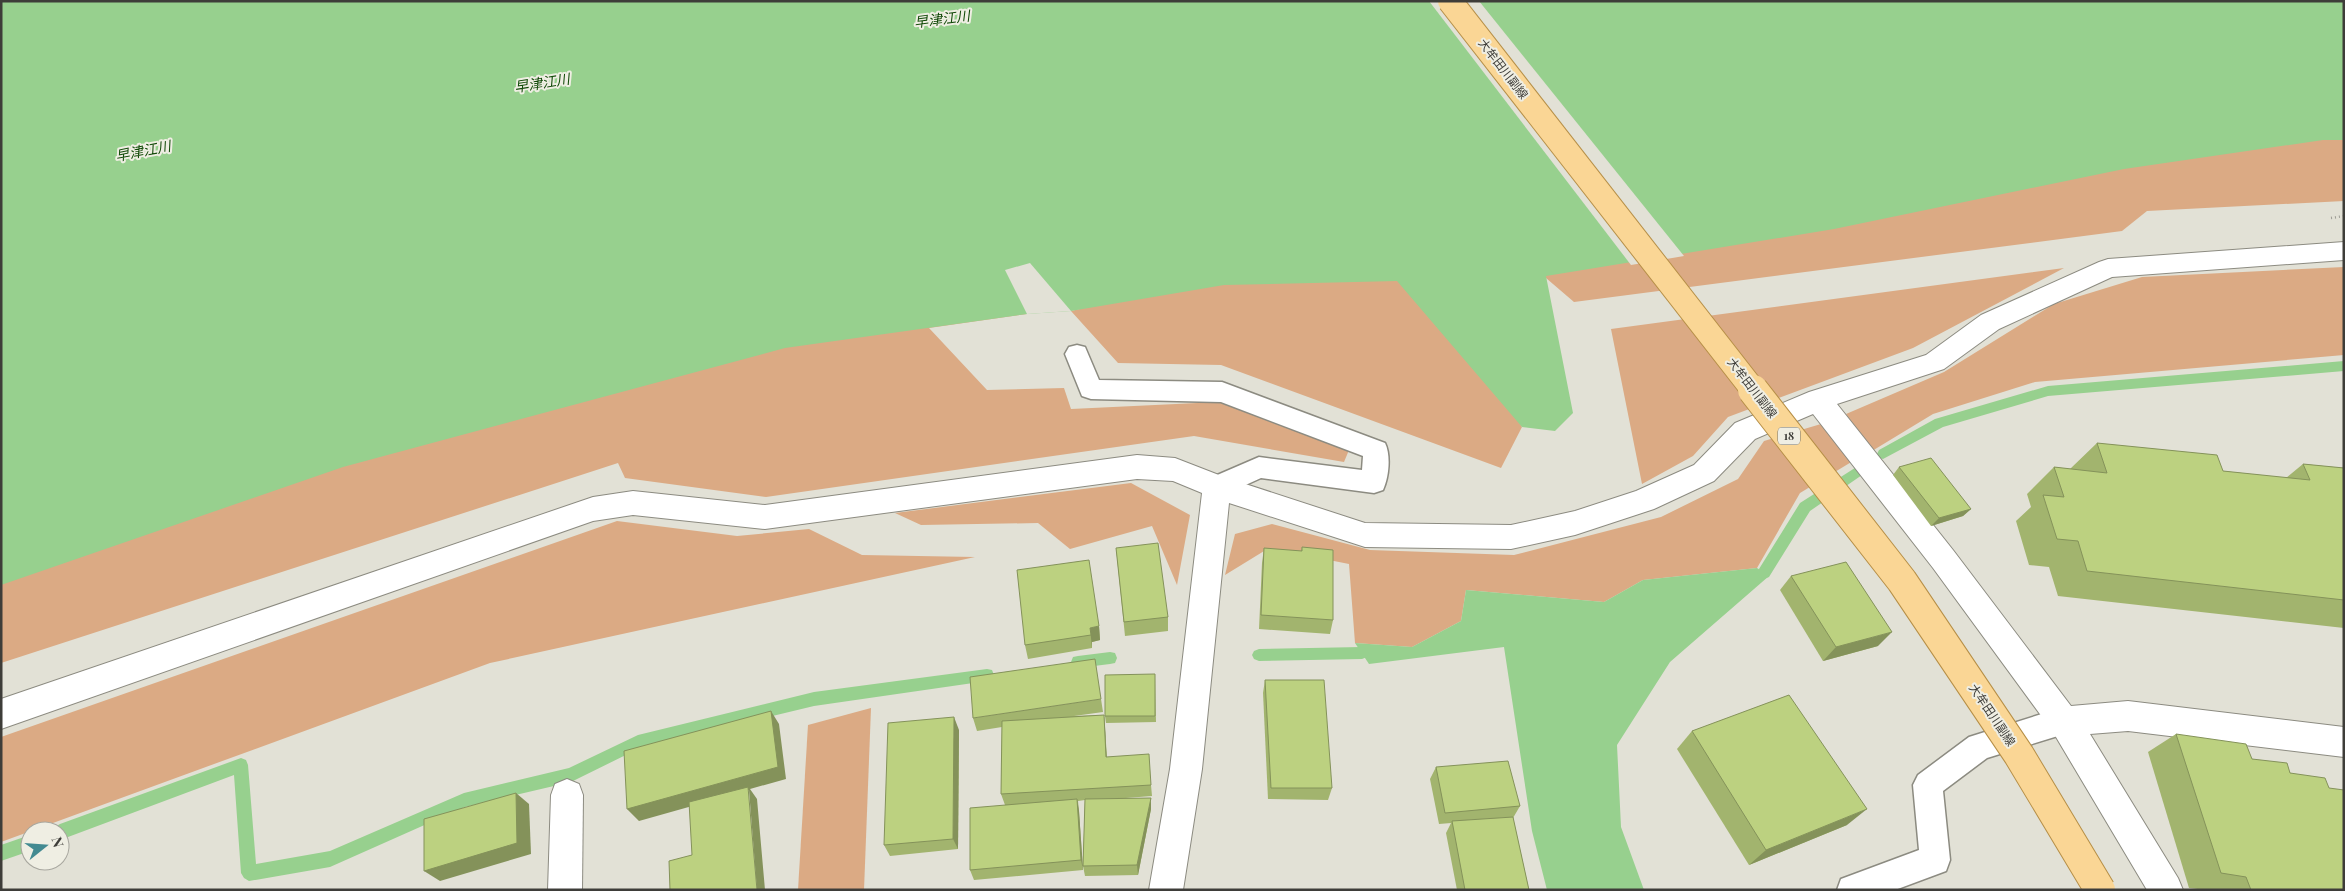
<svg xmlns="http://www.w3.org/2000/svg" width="2345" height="891" font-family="'Playfair Display','Noto Sans JP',serif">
<rect width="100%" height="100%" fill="#e2e1d6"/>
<g fill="#dbaa84">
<polygon points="2344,105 2344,201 2147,211 2122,231 1574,302 1546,278 1487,205"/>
<polygon points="1399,234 1522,427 1501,468 1221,365 1118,363 1071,311"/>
<polygon points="2344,267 2344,355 2035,382 1933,414 1872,451 1846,414 1944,372 2054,304 2142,277"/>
<polygon points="2064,268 1913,348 1728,417 1693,456 1642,484 1611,329"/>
<polygon points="1005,270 1027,314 929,328 987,390 1064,388 1071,409 1218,402 1349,450 1344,462 1194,436 766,497 625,478 618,463 1,663 1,527"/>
<polygon points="1821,424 1853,461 1800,493 1757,568 1643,580 1604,602 1466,590 1461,621 1412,647 1355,643 1349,564 1269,548 1225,575 1235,534 1272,524 1370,550 1514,555 1661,517 1738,479 1764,441"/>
<polygon points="1131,483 1190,515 1177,585 1152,526 1070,549 1038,523 921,525 895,513"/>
<polygon points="617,521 737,536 809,529 862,555 975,557 490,663 1,842 1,737"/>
<polygon points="871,708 864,890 798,890 808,725"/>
</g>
<g fill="#97d08e">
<polygon points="1,1 2344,1 2344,140 2323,140 2124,169 1834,229 1546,276 1573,413 1555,431 1522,427 1397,281 1224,285 1071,311 1027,314 785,348 343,467 1,585"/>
<polygon points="1757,568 1769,576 1670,662 1617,745 1621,827 1644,890 1547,890 1532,831 1504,647 1369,664 1355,643 1412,647 1461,621 1466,590 1604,602 1643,580"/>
</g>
<g fill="#e2e1d6">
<polygon points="1429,1 1479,1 1684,256 1631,265"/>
<polygon points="1030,263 1071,311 1027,314 1005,270"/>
</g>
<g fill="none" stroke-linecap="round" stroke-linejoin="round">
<g fill="#97d08e" fill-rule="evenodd">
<polygon points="2344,361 2344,371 2048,396 1943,427 1883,459 1879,458 1877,454 1879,450 1935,419 2048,386"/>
<polygon points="1858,466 1862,467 1864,471 1862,475 1810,511 1769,577 1764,579 1759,577 1757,573 1759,569 1800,503"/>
<polygon points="1362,647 1367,649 1369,653 1367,657 1362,659 1259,661 1254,659 1252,655 1254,651 1259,649"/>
<polygon points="1110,652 1115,653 1117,658 1115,663 1110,664 1078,668 1073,667 1071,662 1073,657 1078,656"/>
<polygon points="987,669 992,670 994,675 992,680 987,681 814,706 640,748 571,782 465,807 330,867 249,881 244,878 241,873 234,775 60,840 60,831 53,831 55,827 60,824 241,758 246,760 248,765 256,864 330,851 464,793 569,768 638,735 814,692"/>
<polygon points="30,835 30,851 1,861 1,845"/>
</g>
<g stroke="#8c8b81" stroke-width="3">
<g id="service">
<path d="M1077 345 1085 347 1099 380 1222 382 1385 443C1391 455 1389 477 1383 490L1374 493 1261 478 1217 498 1208 495 1204 487 1208 479 1259 457 1362 470 1363 456 1221 402 1091 399 1082 396 1065 354 1069 347Z"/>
<polygon points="2064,707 2074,711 2078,721 2074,731 1987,758 1943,791 1950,860 1946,871 1895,890 1837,890 1841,879 1919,850 1913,785 1918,775 1969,737"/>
</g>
</g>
<g stroke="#8c8b81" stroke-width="2">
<g id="minor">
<polygon points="2344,242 2344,260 2112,277 1999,329 1944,369 1837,404 1953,550 2071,706 2128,701 2344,727 2344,757 2128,731 2090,734 2178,878 2183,890 2147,890 2053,732 1933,568 1813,414 1755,439 1714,481 1654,509 1575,535 1511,549 1365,547 1229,503 1202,769 1183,890 1149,890 1170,769 1202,493 1173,481 1137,479 765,529 633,515 593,521 1,729 1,699 593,497 633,491 765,505 1137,455 1175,458 1224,477 1365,523 1511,525 1575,511 1636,491 1694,465 1735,423 1809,392 1926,355 1981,315 2099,262 2108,259"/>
<polygon points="567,779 579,784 583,795 582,890 548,890 551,795 555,784"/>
</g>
</g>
<polyline stroke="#9d9c94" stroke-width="2.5" stroke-dasharray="1 3" stroke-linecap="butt" points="2331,218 2344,216"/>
<use href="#service" fill="#fff" fill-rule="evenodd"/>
<use href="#minor" fill="#fff" fill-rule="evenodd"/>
<g stroke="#b68f47" stroke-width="26" stroke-linecap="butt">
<polyline id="primary-bridge-far1" points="1450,1 1754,391"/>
</g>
<g stroke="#b68f47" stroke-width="32" stroke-linecap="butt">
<polyline id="primary-bridge" points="1753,390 1902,581 2019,755 2100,890"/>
</g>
<use href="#primary-bridge-far1" stroke="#fad695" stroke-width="24"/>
<use href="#primary-bridge" stroke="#fad695" stroke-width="30"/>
</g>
<g fill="#a2b46e">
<polygon points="2097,443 2223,471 2286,478 2303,464 2344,468 2344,628 2058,596 2049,567 2029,565 2016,521 2031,507 2027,494 2054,467 2070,469"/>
<polygon points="1899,467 1971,509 1963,516 1931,526 1893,475"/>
<polygon points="1302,547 1333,620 1330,634 1259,629 1262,563 1264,548 1301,551"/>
<polygon points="1116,548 1168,617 1168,631 1125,636"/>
<polygon points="1791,576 1878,646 1823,661 1780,590"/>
<polygon points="1099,626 1100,640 1092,642 1092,648 1028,659 1025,645"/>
<polygon points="1155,674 1156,722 1106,723 1105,716"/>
<polygon points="1265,680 1332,788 1328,800 1268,799 1263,693"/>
<polygon points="1101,699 1103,712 1074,716 1104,715 1107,757 1151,785 1152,796 1113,799 1151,798 1151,809 1138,875 1085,876 1083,866 1085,800 1078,801 1079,811 1083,870 974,880 970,870 1005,805 1001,794 1002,727 977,731 973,718"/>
<polygon points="959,730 958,849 890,856 884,845"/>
<polygon points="1692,731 1847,825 1749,865 1677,749"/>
<polygon points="2176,734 2252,759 2290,773 2329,788 2344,890 2206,890 2189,888 2148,752"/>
<polygon points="1436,767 1520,806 1513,818 1529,890 1457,890 1446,833 1451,823 1439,824 1430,779"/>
</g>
<g fill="#84925a">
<polygon points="1971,509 1963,516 1931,526 1939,518"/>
<polygon points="1099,626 1100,640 1092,642 1092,648 1090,628"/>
<polygon points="1892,632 1878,646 1823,661 1836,647"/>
<polygon points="771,711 779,724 786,779 750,789 757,799 765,890 757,890 749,790 639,821 627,809"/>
<polygon points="1104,715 1105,727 1107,769 1106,757"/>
<polygon points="954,717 959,730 958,849 953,839"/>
<polygon points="516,793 529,804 531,854 440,881 424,871"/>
<polygon points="1151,798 1151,809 1138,875 1137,865"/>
<polygon points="1077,799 1079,811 1083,870 1081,860"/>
<polygon points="1867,809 1847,825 1749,865 1766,850"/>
</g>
<g fill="#bcd180" stroke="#84925a">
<polygon points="2097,443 2217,455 2223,471 2310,480 2303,464 2344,468 2344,600 2087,571 2078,541 2057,539 2043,495 2064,497 2054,467 2107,473"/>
<polygon points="1931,458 1971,509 1939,518 1899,467"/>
<polygon points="1158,543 1168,617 1124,622 1116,548"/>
<polygon points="1302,547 1333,550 1333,620 1261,615 1264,548 1302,551"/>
<polygon points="1089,560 1099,626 1090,628 1091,635 1025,645 1017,570"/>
<polygon points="1846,562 1892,632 1836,647 1791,576"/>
<polygon points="1095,659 1101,699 973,718 970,677"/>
<polygon points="1155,674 1155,716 1105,716 1105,675"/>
<polygon points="1265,680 1324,680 1332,788 1271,788"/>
<polygon points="1789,695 1867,809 1766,850 1692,731"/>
<polygon points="771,711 778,767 627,809 624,751"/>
<polygon points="1104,715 1106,757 1149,754 1151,785 1001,794 1002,721"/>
<polygon points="954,717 953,839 884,845 888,723"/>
<polygon points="2176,734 2246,744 2252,759 2287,763 2290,773 2325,778 2329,788 2344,790 2344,890 2251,890 2246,877 2221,873"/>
<polygon points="1508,761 1520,806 1445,813 1436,767"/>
<polygon points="748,787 757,890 670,890 669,861 692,855 689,802"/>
<polygon points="516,793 517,843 424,871 424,819"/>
<polygon points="1151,798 1137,865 1083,866 1085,799"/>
<polygon points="1077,799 1081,860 970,870 970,808"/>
<polygon points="1513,817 1529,890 1465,890 1452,821"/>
</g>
<g text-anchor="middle" stroke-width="4" stroke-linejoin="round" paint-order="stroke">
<rect fill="#efeee3" stroke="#73726c" stroke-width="1" x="1778" y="427.5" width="22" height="17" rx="4"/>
<g font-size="11" font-weight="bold" fill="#3e3d39">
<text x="1789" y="440">18</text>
</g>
<g font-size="12" fill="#3e3d39" stroke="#efeee3">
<text transform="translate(1503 69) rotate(52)" y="4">大牟田川副線</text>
<text transform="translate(1752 388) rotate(52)" y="4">大牟田川副線</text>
<text transform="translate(1992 715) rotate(56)" y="4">大牟田川副線</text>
</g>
<g font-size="14" font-style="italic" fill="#104907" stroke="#efeee3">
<text transform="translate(942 19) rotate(-7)" y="5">早津江川</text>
<text transform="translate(542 83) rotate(-9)" y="5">早津江川</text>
<text transform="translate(143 151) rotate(-11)" y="5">早津江川</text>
</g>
</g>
<rect width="2345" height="891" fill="none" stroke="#3e3d39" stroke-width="5"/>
<g transform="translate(45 846) rotate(73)"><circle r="24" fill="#efeee3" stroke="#a8a79f"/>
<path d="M0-4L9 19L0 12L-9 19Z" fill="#438a91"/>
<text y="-8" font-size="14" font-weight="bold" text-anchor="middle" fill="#3e3d39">N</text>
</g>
</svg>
